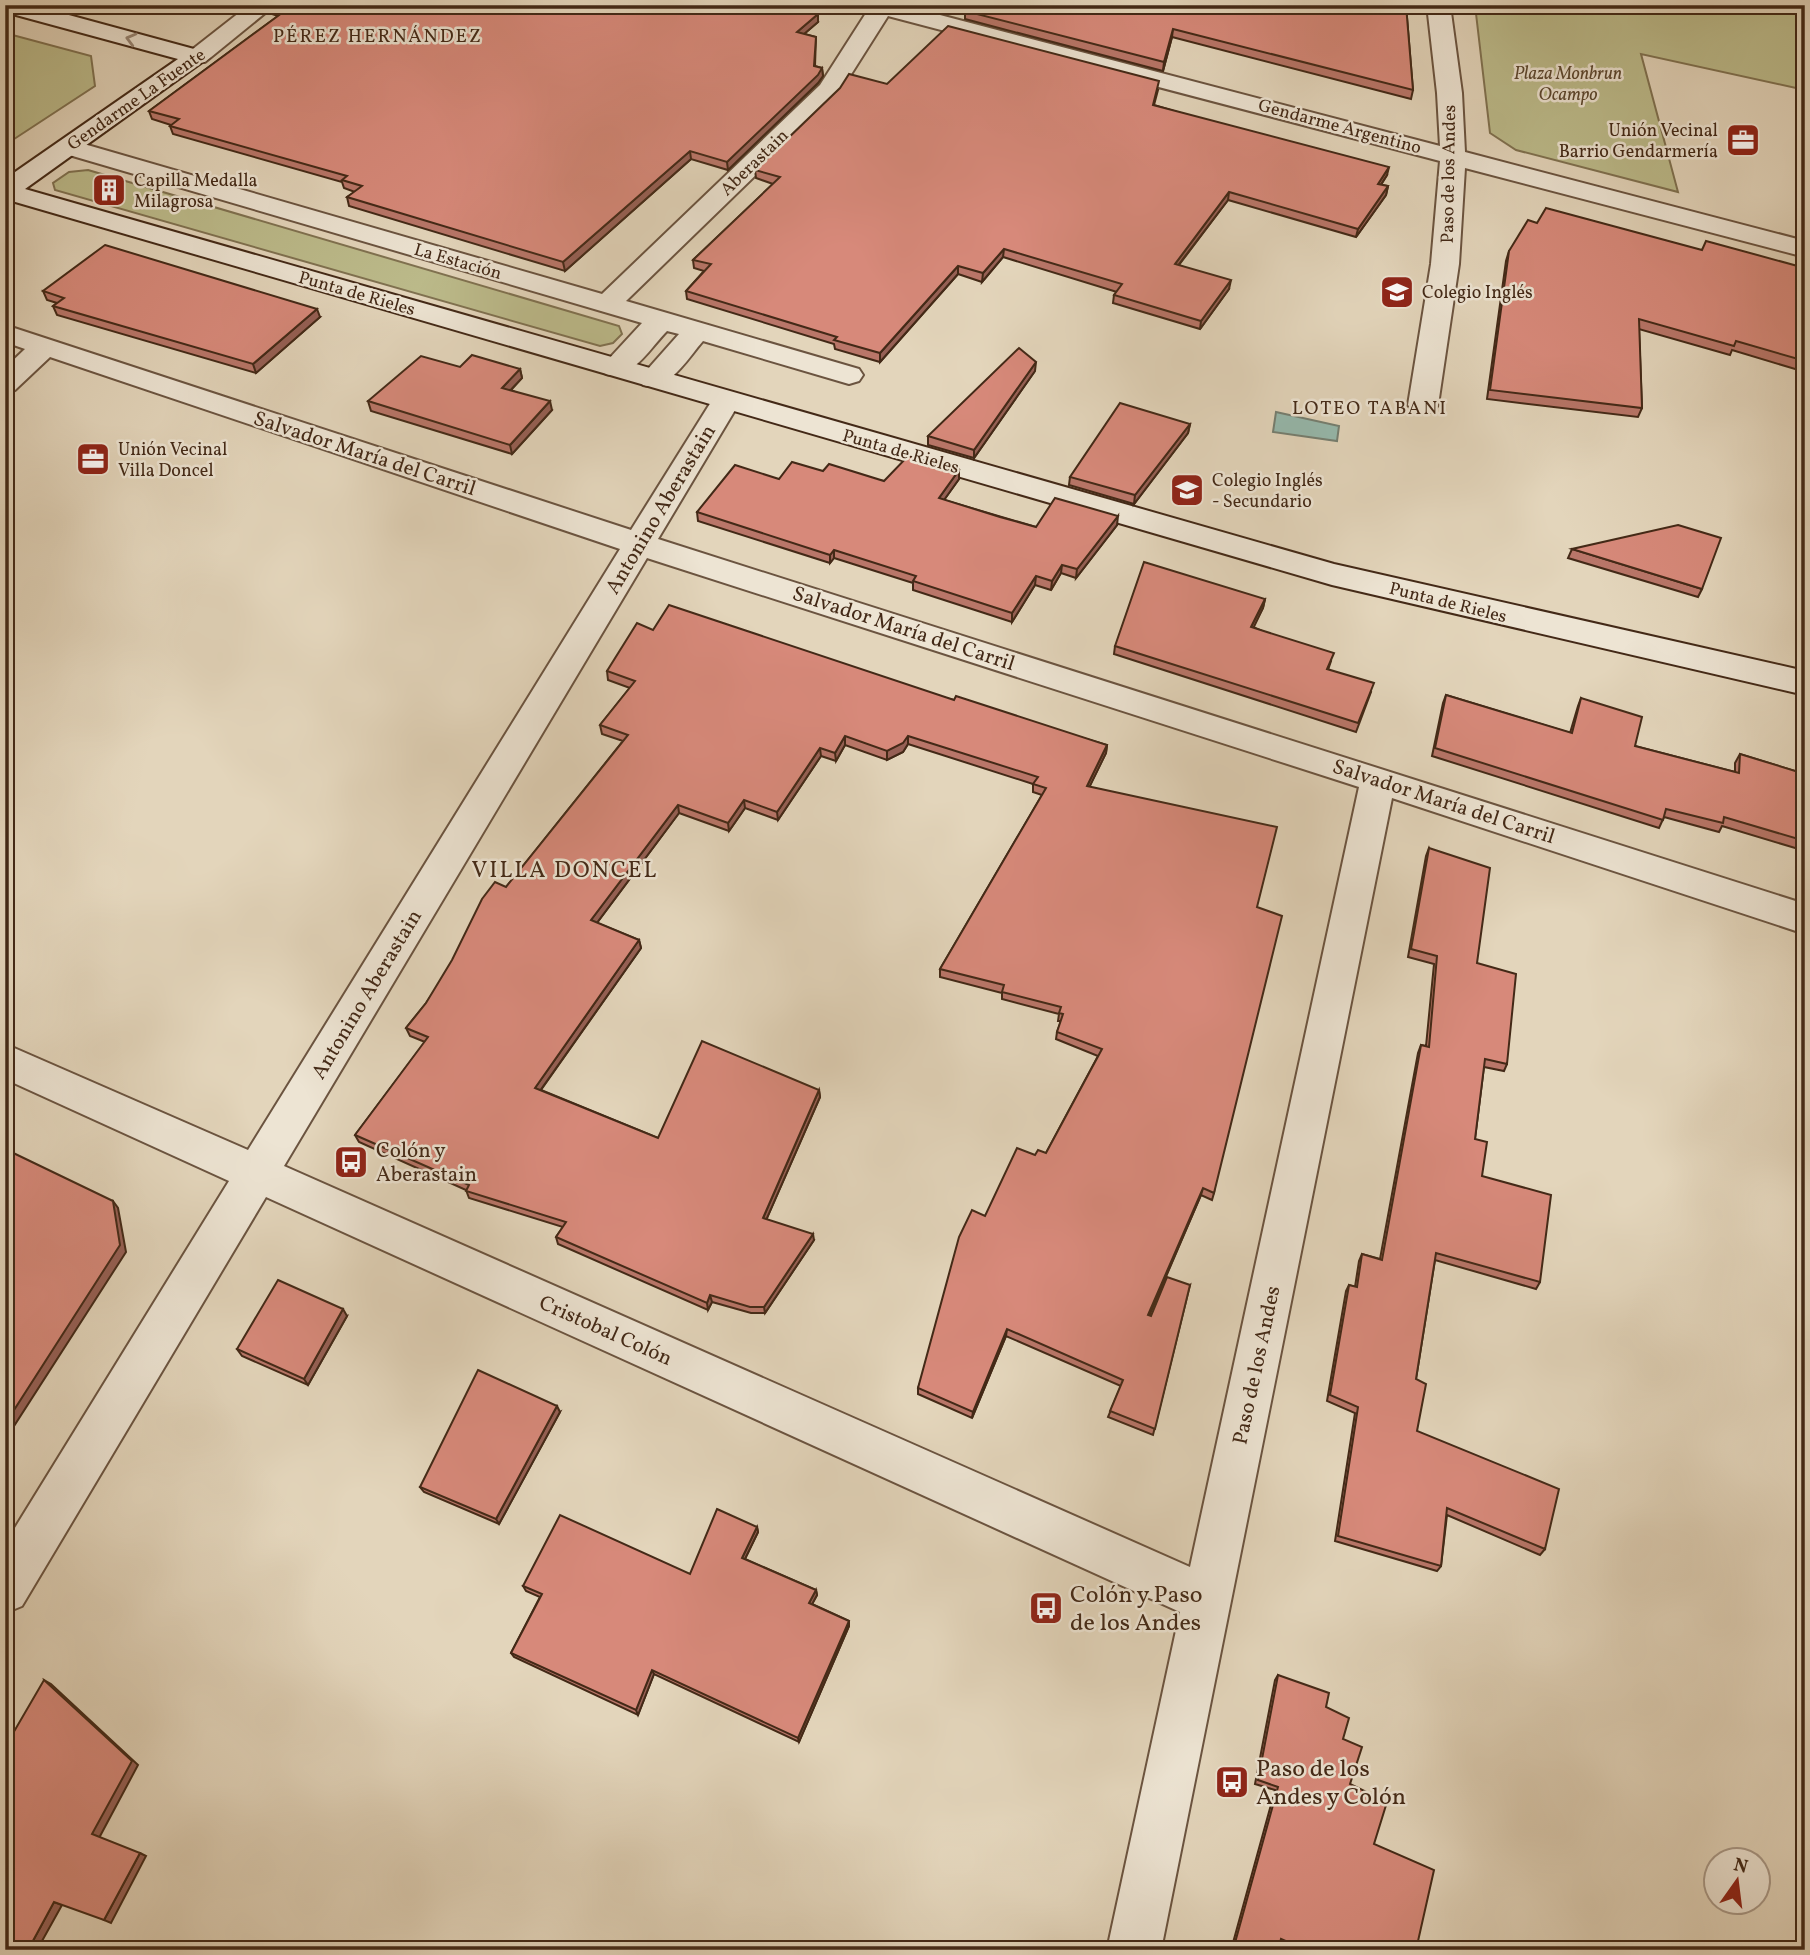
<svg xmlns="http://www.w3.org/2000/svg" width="1810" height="1955" font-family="Vollkorn,serif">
<rect width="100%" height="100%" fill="#e3d5bb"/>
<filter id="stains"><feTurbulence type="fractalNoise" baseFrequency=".00286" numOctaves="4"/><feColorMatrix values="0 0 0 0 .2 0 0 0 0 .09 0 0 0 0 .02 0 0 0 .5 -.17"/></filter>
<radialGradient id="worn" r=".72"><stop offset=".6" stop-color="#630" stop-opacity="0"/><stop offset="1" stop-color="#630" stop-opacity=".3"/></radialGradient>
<g fill="#bcbb8b" stroke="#807251" stroke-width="2">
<polygon points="1475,5 1804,5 1805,90 1641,54 1678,192 1516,150 1490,133"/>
<polygon points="5,33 91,56 95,86 5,145"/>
<polygon points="88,170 619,326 622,334 613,343 600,346 55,190 53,183 69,172"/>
</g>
<polygon fill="#96b9ad" stroke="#757f71" stroke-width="2" points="1276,412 1339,426 1337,441 1273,432"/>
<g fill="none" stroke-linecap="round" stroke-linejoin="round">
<g stroke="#6b5440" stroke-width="4">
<g id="street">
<polygon points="249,5 275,5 205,62 189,62 185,57 189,52"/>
<path d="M863 5H902L1440 146 1437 93 1427 5H1450L1462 93 1465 152 1805 241V257L1465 168 1459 264 1438 405 1433 411 1423 414 1413 411 1408 405 1431 264 1440 161 888 16 838 95 626 301 859 369 863 375 859 381 849 384 703 341C687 359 669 392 643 385L639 379 679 334 667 331C650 348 632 381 606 374L602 368 606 362 642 323 59 152 55 147 59 142H77L602 294 820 85 868 10Z"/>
<path d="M5 325 631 530 716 394 726 391 736 394 741 400 658 539 1805 904V934L1392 798 1161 1950H1107L1180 1612 266 1197 22 1606 5 1613V1544L229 1181 5 1079V1044L248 1150 620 549 50 357 15 390 5 393V368L25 349 5 342ZM647 558 1359 787 1190 1567 284 1166Z"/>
</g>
</g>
<g stroke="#432917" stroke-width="4">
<polygon id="secondary" points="5,5 32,5 205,52 209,57 25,189 1334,564 1805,671 1805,695 1332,585 5,199 5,179 178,59 5,12"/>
</g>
<use href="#street" fill="#ede4d3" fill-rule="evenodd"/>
<use href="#secondary" fill="#ede4d3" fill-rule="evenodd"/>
</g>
<g fill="#b97669" stroke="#432917" stroke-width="2">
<polygon points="266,5 794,5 792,7 818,22 804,34 816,37 815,66 822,68 823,76 818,83 728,170 691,159 565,271 349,206 347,197 355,192 344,188 342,182 173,134 170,126 171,125 152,119 149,111 278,16 269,13"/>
<polygon points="964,5 1406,5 1413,90 1411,99 1172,37 1163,71 965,19 965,11 968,7"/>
<polygon points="887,84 1158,90 1154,105 1387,175 1381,185 1388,186 1386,195 1356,237 1228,200 1179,265 1229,289 1200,329 1113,303 1114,295 1117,292 1003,257 982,282 958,274 880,362 835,349 834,344 687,299 686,291 704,271 694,268 693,260 773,184 756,178 755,170"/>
<polygon points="1537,223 1805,268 1805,372 1732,350 1730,355 1639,329 1642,408 1638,417 1487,399 1506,261 1509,251"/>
<polygon points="43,291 320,317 256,373 57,315 53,306 57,303 47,300"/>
<polygon points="460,367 520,369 522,378 511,390 552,410 512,454 371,411 368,401"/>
<polygon points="1035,371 974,458 928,445 928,436"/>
<polygon points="1190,424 1188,433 1134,504 1069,485 1070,477"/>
<polygon points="823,471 884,481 959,479 944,500 1036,527 1117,525 1076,578 1061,573 1051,590 1035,585 1012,622 913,590 913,583 834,558 830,563 698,521 697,512 779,479"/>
<polygon points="1572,549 1702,589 1698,597 1568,558"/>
<polygon points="1265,599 1263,608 1253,627 1331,661 1328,670 1371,692 1356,732 1114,654 1115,646"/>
<polygon points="653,630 954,700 1107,745 1106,753 1089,787 1257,907 1214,1193 1212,1200 1201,1195 1149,1315 1151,1316 1190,1285 1153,1435 1108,1417 1121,1386 1006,1336 972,1418 918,1394 918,1388 985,1216 1035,1155 1046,1153 1098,1056 1056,1039 1057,1032 1061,1021 1058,1021 1059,1014 1002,999 1002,993 940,977 940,969 1042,795 1033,792 1033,784 908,744 903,752 887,760 845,745 836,761 821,756 778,820 745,808 729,831 679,813 597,923 639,940 641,948 541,1090 658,1138 819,1090 820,1097 766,1220 814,1240 765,1313 751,1313 712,1302 708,1310 558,1244 556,1237 563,1227 469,1198 466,1190 359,1142 355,1135 425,1042 410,1036 406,1028 426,1003 506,887 623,741 602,734 600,725 630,688 608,680 607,671"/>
<polygon points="1446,695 1570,733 1578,706 1581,698 1635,746 1735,772 1735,763 1740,754 1805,774 1805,851 1722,826 1719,832 1664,817 1659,828 1432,756 1443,703"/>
<polygon points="1429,848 1477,963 1507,1064 1504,1071 1484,1067 1475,1139 1482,1176 1540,1282 1536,1289 1435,1260 1416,1379 1417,1431 1545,1549 1540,1555 1447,1515 1441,1566 1437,1571 1335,1541 1355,1413 1327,1401 1346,1291 1349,1285 1355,1287 1359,1261 1362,1254 1380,1259 1418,1053 1421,1045 1426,1046 1434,964 1408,957 1426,856"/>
<polygon points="347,1316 308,1385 242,1356 237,1349"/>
<polygon points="1805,1373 1805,1505 1800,1504 1802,1376"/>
<polygon points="560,1412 499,1524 424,1492 420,1487"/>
<polygon points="757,1527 758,1532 745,1559 816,1590 817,1595 812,1604 849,1621 849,1626 799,1742 654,1674 638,1715 514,1657 511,1653 540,1597 526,1591 523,1586 690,1574"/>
<polygon points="1805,1637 1805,1718 1797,1716 1798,1642"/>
<polygon points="1278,1675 1326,1707 1343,1739 1350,1784 1416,1950 1297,1950 1280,1942 1278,1950 1231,1950 1275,1790 1255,1784 1275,1680"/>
</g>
<g fill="#966055" stroke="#432917" stroke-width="2">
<polygon points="818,14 818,22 797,40 797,32"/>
<polygon points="1173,29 1172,37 1163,71 1164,62"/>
<polygon points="822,68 823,76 818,83 728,170 727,162"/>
<polygon points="690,151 691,159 565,271 563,262"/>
<polygon points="1389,167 1387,175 1376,192 1378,184"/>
<polygon points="1388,186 1386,195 1356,237 1358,229"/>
<polygon points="1229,192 1228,200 1173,272 1175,264"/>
<polygon points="1004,249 1003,257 982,282 983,273"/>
<polygon points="958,266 958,274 880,362 880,353"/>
<polygon points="1231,280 1229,289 1200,329 1201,321"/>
<polygon points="317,309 320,317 256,373 253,364"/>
<polygon points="1036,362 1035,371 974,458 974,450"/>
<polygon points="520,369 522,378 504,397 502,388"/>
<polygon points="550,401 552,410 512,454 510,445"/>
<polygon points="1190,424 1188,433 1134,504 1135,495"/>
<polygon points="959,470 959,479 939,507 939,498"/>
<polygon points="1118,516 1117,525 1076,578 1077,569"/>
<polygon points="834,550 834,558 830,563 830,555"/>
<polygon points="1062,565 1061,573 1051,590 1052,581"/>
<polygon points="1036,576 1035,585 1012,622 1012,613"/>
<polygon points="1265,599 1263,608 1250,635 1251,627"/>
<polygon points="845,736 845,745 836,761 835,753"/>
<polygon points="908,736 908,744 903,752 887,760 887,751"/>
<polygon points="1107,745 1106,753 1086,794 1087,786"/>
<polygon points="820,748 821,756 778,820 777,812"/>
<polygon points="744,800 745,808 729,831 728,823"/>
<polygon points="678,805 679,813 593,928 591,920"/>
<polygon points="639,940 641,948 537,1095 535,1088"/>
<polygon points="819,1090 820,1097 764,1225 763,1218"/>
<polygon points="1203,1188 1201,1195 1147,1321 1148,1315"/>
<polygon points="113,1201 118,1208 126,1252 5,1440 5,1424"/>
<polygon points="813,1234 814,1240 765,1313 764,1307"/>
<polygon points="710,1295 712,1302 708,1310 707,1303"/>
<polygon points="343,1309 347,1316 308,1385 304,1379"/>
<polygon points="1007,1329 1006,1336 972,1418 973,1412"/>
<polygon points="557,1406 560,1412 499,1524 496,1519"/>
<polygon points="757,1527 758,1532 743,1563 742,1558"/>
<polygon points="816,1590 817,1595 810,1608 809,1603"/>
<polygon points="849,1621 849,1626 799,1742 798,1738"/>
<polygon points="652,1670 654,1674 638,1715 636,1710"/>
<polygon points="44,1680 51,1684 138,1765 99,1838 92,1834"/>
<polygon points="140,1853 146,1856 111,1923 104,1920"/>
<polygon points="54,1902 62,1905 37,1950 28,1950"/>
</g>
<g fill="#d7897a" stroke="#432917" stroke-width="2">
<polygon points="266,5 785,5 818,14 797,32 816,37 814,66 822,68 818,75 727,162 690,151 563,262 347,197 362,186 342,180 347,176 170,126 179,119 149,111 286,10"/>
<polygon points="970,5 1406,5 1413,90 1173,29 1164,62 965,11"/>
<polygon points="948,26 1159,81 1153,105 1389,167 1378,184 1388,186 1358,229 1229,192 1175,264 1231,280 1201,321 1114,295 1122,284 1004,249 983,273 958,266 880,353 834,340 837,337 686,291 711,264 693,260 780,177 755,170 840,88 849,74 887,84"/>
<polygon points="1546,208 1702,250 1706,241 1805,268 1805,361 1736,341 1734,346 1639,319 1642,408 1490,390 1509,251 1528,220 1537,223"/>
<polygon points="105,245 317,309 253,364 53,306 64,298 43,291"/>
<polygon points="1019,348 1036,362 974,450 928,436"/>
<polygon points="472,355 520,369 502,388 550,401 510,445 368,401 421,356 460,367"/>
<polygon points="1120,403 1190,424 1135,495 1070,477"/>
<polygon points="908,456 959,470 939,498 1000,517 1036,527 1055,498 1118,516 1077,569 1062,565 1052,581 1036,576 1012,613 913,581 916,576 834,550 830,555 697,512 735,465 779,479 792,462 823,471 829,464 884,481"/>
<polygon points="1678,525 1721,538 1702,589 1572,549"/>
<polygon points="1144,562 1265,599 1251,627 1334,653 1327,669 1374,683 1358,723 1115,646"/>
<polygon points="669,605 954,700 956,696 1107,745 1087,786 1277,827 1257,907 1282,916 1214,1193 1203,1188 1148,1315 1151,1316 1167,1277 1190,1285 1155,1429 1110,1411 1123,1380 1007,1329 973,1412 918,1388 959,1237 972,1210 985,1216 1017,1148 1035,1155 1038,1150 1046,1153 1102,1049 1057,1032 1063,1014 1059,1013 1061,1007 1002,992 1004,985 940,969 1046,788 1033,784 1038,777 908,736 903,743 887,751 845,736 835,753 820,748 777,812 744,800 728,823 678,805 591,920 639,940 535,1088 658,1138 702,1041 819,1090 763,1218 813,1234 764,1307 750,1307 710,1295 707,1303 556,1237 566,1222 466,1191 469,1185 355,1135 428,1037 406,1028 426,1003 452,960 482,899 495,882 506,887 628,735 600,725 635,681 607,671 637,623 653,630"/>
<polygon points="1446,695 1572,733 1581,698 1642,717 1635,746 1739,773 1740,754 1805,774 1805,841 1724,817 1723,823 1666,809 1663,820 1435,748"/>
<polygon points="1429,848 1490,868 1477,963 1516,974 1507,1064 1485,1059 1475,1139 1487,1142 1482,1176 1551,1195 1540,1282 1436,1253 1416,1379 1426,1384 1417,1431 1559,1489 1545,1549 1447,1508 1441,1566 1338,1536 1358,1407 1330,1395 1349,1285 1357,1287 1362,1254 1382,1260 1421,1045 1429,1047 1437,956 1411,949"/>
<polygon points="5,1149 113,1201 120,1245 5,1424"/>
<polygon points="278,1280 343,1309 304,1379 237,1349"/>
<polygon points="478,1370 557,1406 496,1519 420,1487"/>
<polygon points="717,1509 757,1527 742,1558 816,1590 809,1603 849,1621 798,1738 652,1670 636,1710 511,1653 542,1594 523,1586 560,1515 690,1574"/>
<polygon points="1805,1637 1805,1711 1804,1711"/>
<polygon points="1278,1675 1329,1693 1326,1707 1349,1718 1343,1739 1362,1747 1350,1784 1387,1802 1374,1844 1434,1870 1416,1950 1306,1950 1281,1939 1278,1950 1233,1950 1278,1787 1258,1780"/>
<polygon points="44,1680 132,1761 92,1834 140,1853 104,1920 54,1902 28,1950 5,1950 5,1747"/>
</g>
<defs><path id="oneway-chevron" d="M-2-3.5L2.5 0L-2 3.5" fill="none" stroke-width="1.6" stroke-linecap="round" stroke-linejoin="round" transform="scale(1.75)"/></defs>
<use stroke="#988675" href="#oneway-chevron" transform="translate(131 39) rotate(-165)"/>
<defs>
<g id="office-square" transform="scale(1.75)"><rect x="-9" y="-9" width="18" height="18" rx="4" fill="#8f2418" stroke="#ede4d3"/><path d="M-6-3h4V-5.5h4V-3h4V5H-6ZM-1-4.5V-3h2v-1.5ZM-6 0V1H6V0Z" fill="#fff"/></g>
<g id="building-square" transform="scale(1.75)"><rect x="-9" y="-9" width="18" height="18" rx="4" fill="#8f2418" stroke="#ede4d3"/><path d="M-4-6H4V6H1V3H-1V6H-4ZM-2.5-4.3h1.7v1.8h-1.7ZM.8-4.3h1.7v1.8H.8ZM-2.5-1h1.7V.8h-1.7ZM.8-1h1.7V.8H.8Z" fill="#fff"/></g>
<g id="school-square" transform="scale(1.75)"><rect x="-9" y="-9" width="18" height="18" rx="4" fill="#8f2418" stroke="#ede4d3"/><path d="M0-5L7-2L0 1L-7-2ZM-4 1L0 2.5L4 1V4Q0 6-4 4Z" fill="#fff"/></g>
<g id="bus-square" transform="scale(1.75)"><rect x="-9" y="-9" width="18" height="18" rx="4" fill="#8f2418" stroke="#ede4d3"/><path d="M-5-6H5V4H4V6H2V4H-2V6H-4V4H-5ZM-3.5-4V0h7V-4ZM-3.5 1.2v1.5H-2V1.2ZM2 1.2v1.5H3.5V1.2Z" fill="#fff"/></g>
</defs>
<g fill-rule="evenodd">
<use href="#office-square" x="1743" y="140"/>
<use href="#building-square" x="109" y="190"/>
<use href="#school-square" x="1397" y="292"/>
<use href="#office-square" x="93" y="459"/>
<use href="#school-square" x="1187" y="490"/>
<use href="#bus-square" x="351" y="1162"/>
<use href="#bus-square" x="1046" y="1608"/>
<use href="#bus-square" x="1232" y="1782"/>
</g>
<g text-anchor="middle" stroke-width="5" stroke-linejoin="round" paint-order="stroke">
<g font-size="18" font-style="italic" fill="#5b462e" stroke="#ede4d3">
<text x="1568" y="79">Plaza Monbrun<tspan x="1568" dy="21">Ocampo</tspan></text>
</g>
<g font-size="18" fill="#432917" stroke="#ede4d3">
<text transform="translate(136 99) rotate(-35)" y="6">Gendarme La Fuente</text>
<text transform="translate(1340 126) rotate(15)" y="6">Gendarme Argentino</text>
<text transform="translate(754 162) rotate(-44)" y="6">Aberastain</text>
<text transform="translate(1448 174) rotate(-89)" y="6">Paso de los Andes</text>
<text transform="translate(458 261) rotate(16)" y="6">La Estación</text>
<text transform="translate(357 293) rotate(16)" y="6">Punta de Rieles</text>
<text transform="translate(901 451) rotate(16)" y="6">Punta de Rieles</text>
<text transform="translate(1448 602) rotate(14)" y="6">Punta de Rieles</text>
</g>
<g font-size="18" fill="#432917" stroke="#ede4d3" text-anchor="start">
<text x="1718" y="136" text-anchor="end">Unión Vecinal<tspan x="1718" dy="21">Barrio Gendarmería</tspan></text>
<text x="134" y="186">Capilla Medalla<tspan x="134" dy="21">Milagrosa</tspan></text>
<text x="1422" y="298">Colegio Inglés</text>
<text x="118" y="455">Unión Vecinal<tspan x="118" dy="21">Villa Doncel</tspan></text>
<text x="1212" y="486">Colegio Inglés<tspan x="1212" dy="21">- Secundario</tspan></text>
</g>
<g font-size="19" letter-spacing="2" fill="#432917" stroke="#ede4d3">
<text x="378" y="42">PÉREZ HERNÁNDEZ</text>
<text x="1370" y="414">LOTEO TABANI</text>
</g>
<g font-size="21" fill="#432917" stroke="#ede4d3">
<text transform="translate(365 453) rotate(18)" y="7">Salvador María del Carril</text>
<text transform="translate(660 509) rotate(-59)" y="7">Antonino Aberastain</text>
<text transform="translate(904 628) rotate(18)" y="7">Salvador María del Carril</text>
<text transform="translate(1444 801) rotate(18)" y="7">Salvador María del Carril</text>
<text transform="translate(366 994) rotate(-59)" y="7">Antonino Aberastain</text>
<text transform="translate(606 1330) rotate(24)" y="7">Cristobal Colón</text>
<text transform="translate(1256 1365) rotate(-78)" y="7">Paso de los Andes</text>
</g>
<g font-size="21" fill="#432917" stroke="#ede4d3" text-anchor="start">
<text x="376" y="1157">Colón y<tspan x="376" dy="24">Aberastain</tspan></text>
</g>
<g font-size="23" letter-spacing="2" fill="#432917" stroke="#ede4d3">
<text x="565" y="877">VILLA DONCEL</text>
</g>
<g font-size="24" fill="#432917" stroke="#ede4d3" text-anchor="start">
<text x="1070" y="1602">Colón y Paso<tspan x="1070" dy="28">de los Andes</tspan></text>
<text x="1256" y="1776">Paso de los<tspan x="1256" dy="28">Andes y Colón</tspan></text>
</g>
</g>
<rect width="1810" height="1955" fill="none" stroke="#e3d5bb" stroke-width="28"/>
<rect x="7" y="7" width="1796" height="1941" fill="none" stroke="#432917" stroke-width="3.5"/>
<rect x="14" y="14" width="1782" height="1927" fill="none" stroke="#432917" stroke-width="2"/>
<g transform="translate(1737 1881) rotate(14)"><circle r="33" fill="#ede4d3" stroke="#a99988" stroke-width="2"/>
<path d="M0-5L12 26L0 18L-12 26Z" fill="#8f2418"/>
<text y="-10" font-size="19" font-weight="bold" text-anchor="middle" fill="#432917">N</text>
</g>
<rect width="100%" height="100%" filter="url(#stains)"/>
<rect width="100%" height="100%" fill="url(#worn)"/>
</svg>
